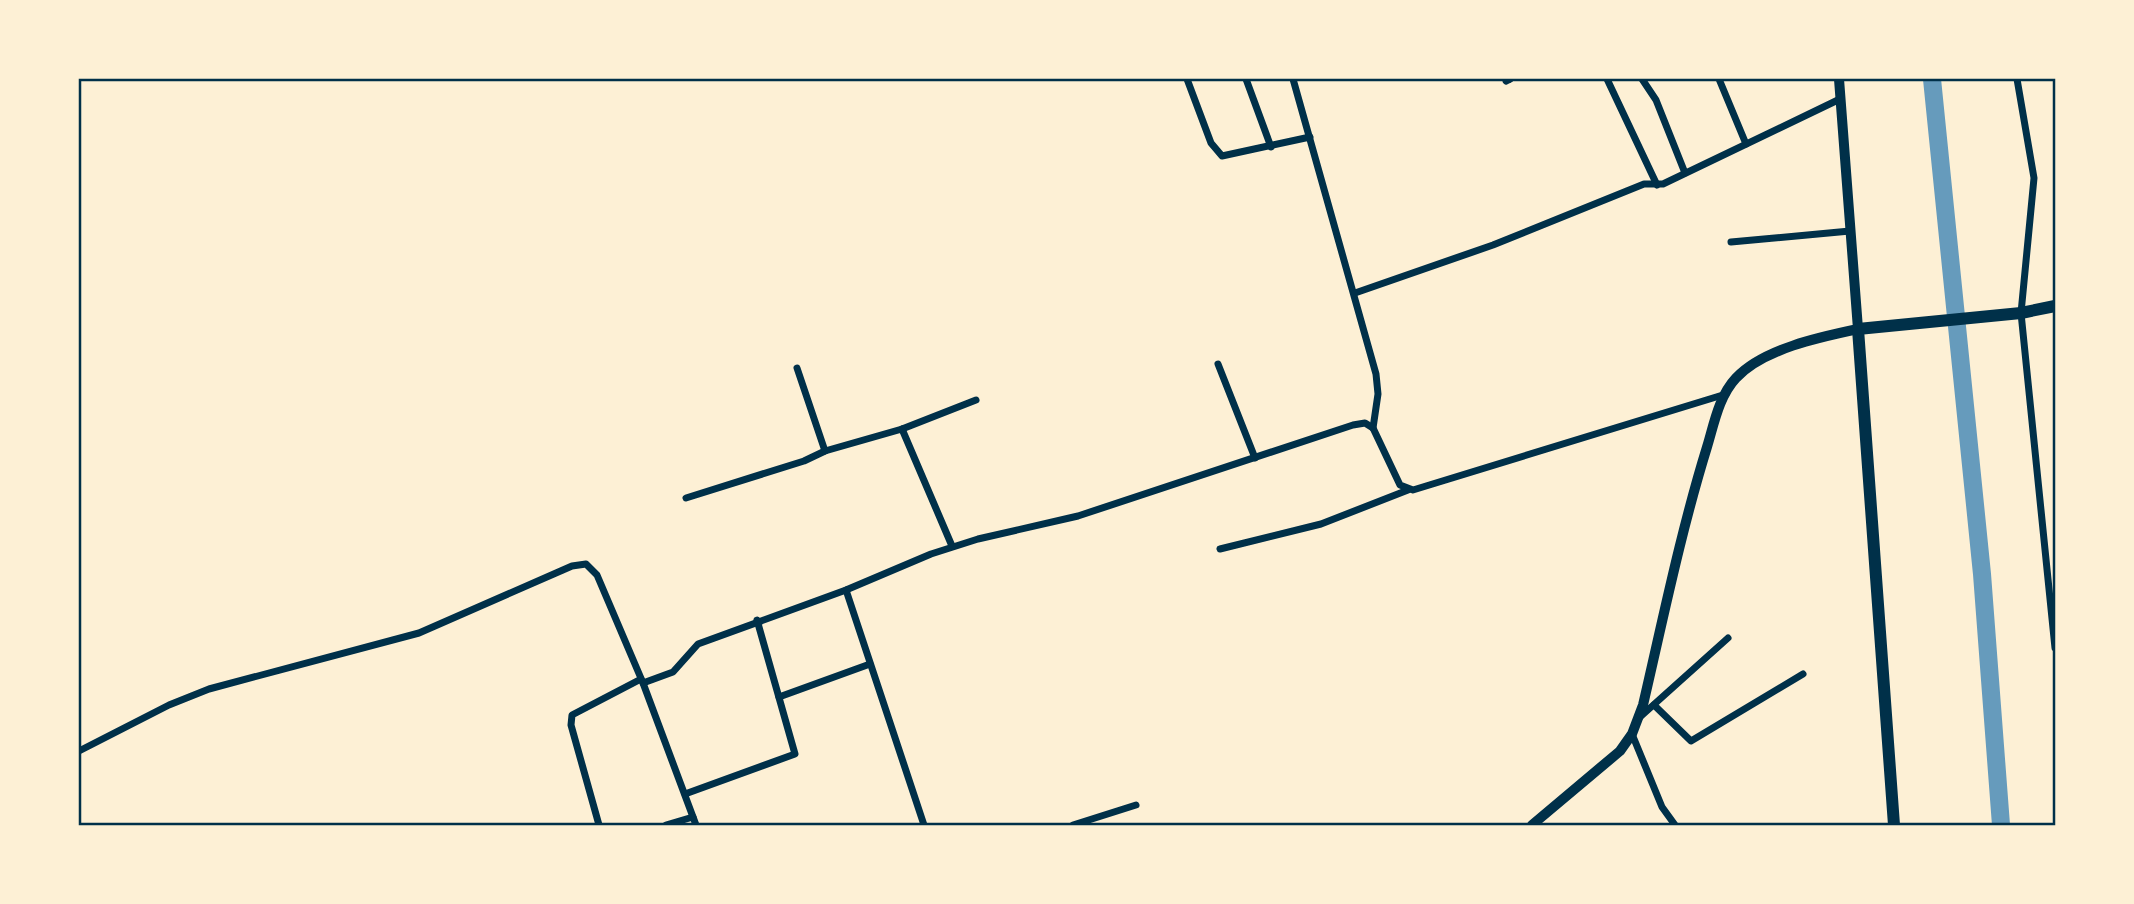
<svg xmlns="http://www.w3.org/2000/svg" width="2134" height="904" font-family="Spectral,serif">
<rect width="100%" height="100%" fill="#fdf0d5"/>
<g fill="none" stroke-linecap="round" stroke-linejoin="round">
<polyline stroke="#669bbc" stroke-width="18" points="1932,79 1982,574 2001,825"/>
<g stroke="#003049" stroke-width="7">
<polyline points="1187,79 1211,143 1222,156 1310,137"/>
<polyline points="1246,79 1271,147"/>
<polyline points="1293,79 1376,374 1378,394 1373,428"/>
<polyline points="1607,79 1657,185"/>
<polyline points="1642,79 1656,100 1685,173"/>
<polyline points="1719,79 1746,144"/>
<polyline points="2017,79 2034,178 2021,313 2055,648"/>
<polyline points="1506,81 1510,79"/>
<polyline points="1731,242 1850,231"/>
<polyline points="1355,293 1493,245 1644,184 1663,184 1840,99"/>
<polyline points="1218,364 1255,458"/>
<polyline points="797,368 825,451"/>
<polyline points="902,429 952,546"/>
<polyline points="686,498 804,461 825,451 902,429 976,400"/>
<polyline points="1220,549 1321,524 1408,490"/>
<polyline points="846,590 924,825"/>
<polyline points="643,683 673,672 698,644 846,590 931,554 978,539 1078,516 1353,425 1365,423 1373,428 1400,485 1413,490 1726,394"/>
<polyline points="779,697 870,664"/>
<polyline points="1654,705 1691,741 1803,674"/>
<polyline points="1640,717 1728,638"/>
<polyline points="1632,734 1662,807 1675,825"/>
<polyline points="79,751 169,705 209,689 419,633 572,566 586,564 597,575 643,683 696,825"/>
<polyline points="685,794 795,754 757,620"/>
<polyline points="599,825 571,725 572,715 641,679"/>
<polyline points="666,825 693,817"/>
<polyline points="1073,825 1136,805"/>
</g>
<path stroke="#003049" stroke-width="10" d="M1532 825 1620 751 1632 734 1643 705C1663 619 1681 531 1707 447 1714 424 1719 396 1736 378 1763 349 1820 337 1858 329L1839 79"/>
<polyline stroke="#003049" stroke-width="12" points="1894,825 1858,329 2021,313 2055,306"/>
</g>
<rect width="2134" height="904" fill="none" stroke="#fdf0d5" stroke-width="161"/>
<rect x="80" y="80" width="1974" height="744" fill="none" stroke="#003049" stroke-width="2.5"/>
</svg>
